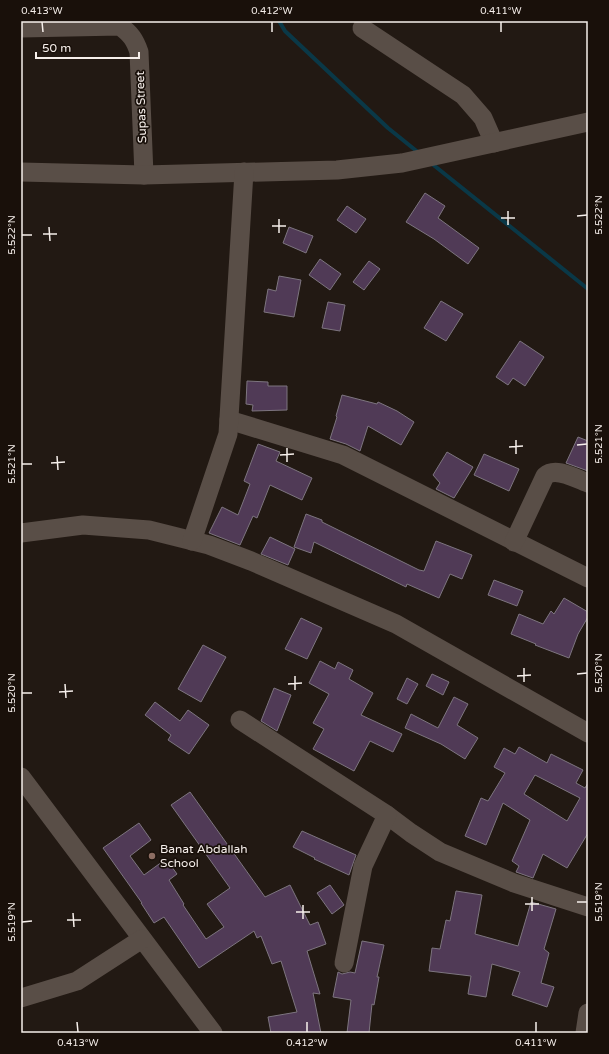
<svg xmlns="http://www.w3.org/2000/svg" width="609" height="1054" font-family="'Varela Round',sans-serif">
<rect width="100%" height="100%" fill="#221913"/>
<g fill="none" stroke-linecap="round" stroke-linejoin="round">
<g stroke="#0a3847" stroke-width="4">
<polyline points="279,21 285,31 388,128 419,153"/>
<polyline points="431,163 588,289"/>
</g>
</g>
<g fill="#503a56" stroke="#7d757f" fill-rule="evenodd">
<polygon points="425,193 445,206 438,218 479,248 468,264 434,239 406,222"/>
<polygon points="347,206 366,219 356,233 337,220"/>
<polygon points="289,227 313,236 306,253 283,243"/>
<polygon points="320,259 341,274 330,290 309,275"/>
<polygon points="369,261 380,269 364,290 353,282"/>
<polygon points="279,276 301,280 294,317 264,312 268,289 276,291"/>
<polygon points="441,301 463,314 446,341 424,328"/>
<polygon points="328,302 345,305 340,331 322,328"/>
<polygon points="520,341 544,357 525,386 513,378 508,385 496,377"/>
<polygon points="247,381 268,382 268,386 287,386 287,410 252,411 253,405 246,404"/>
<polygon points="342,395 377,404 378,402 397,411 414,422 401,445 368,426 360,451 346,444 330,439 337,417 336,416"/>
<polygon points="578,437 588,441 588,471 566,463"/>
<polygon points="258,444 280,452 276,461 312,478 302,500 270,485 257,518 253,516 240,545 209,533 222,507 238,515 250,484 244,481"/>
<polygon points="447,452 473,467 454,498 436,489 440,483 433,475"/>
<polygon points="484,454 519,469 509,491 474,475"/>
<polygon points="306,514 322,520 322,522 419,570 424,571 436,541 472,555 462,579 450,574 439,598 407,584 406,587 314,542 311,553 294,547"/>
<polygon points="270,537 295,549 288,565 261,554"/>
<polygon points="494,580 523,591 517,606 488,595"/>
<polygon points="564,598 588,612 588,617 578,634 569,658 535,645 536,644 511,634 519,614 543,624 551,611 554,614"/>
<polygon points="301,618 322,628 307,659 285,649"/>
<polygon points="203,645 226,657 201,702 178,689"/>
<polygon points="320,661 335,669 338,662 353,670 349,679 373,693 361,715 402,734 393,752 370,741 354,771 313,749 324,729 313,723 329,694 309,683"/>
<polygon points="432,674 449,682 443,695 426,686"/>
<polygon points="407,678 418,684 407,704 397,699"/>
<polygon points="274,688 291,695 277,731 261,721"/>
<polygon points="454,697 468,704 457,725 478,738 465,759 441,744 405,728 411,714 438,728"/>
<polygon points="155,702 180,721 188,710 209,725 189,754 168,740 171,735 145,715"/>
<path d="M519 747 547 763 551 754 583 770 576 783 585 788 588 783V833L567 868 543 854 533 878 516 872 519 866 512 861 530 820 503 803 486 845 465 836 481 798 488 801 505 773 494 767 504 748 515 754ZM535 775 580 798 567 821 524 794Z"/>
<polygon points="190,792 265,897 290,885 310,925 318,922 326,944 307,951 320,994 313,993 321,1033 271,1033 268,1017 297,1012 281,961 272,964 261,936 257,938 254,931 199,968 164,917 154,923 141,903 142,903 103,848 139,823 151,840 130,856 144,875 166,859 177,874 169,880 184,904 183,905 206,939 224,927 207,904 230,888 171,805"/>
<polygon points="302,831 356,855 349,875 314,859 315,858 293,847"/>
<polygon points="330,885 344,905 332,914 317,893"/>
<polygon points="456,891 482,895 475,934 518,946 531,902 556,909 544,949 549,953 541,983 554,987 547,1007 512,995 520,972 492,964 486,997 468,994 471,976 429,971 432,948 440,949 446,920 450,921"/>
<polygon points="362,941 384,945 377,977 379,977 374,1005 372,1004 369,1033 347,1033 351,1000 333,997 338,972 342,974 350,972 355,973"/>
</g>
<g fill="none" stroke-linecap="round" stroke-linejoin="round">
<g stroke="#594e47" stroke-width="19">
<path d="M21 28 120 26C131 34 135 40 139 52L144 175"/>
<polyline points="362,28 463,95 483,118 494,143"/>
<polyline points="21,172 144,175 337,170 402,163 588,122"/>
<polyline points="229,420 343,455 588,578"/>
<polyline points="21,533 83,525 149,530 209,545 251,561 396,624 588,733"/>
<polyline points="192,541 228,434 244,172"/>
<path d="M514 542 545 476C556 466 576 479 588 483"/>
<polyline points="240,720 387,815 411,833 440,852 514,883 588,907"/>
<polyline points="21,777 213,1033"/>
<polyline points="344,963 363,866 387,815"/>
<polyline points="21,998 77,981 142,939"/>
<polyline points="585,1033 588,1013"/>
</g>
</g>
<path fill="none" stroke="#f6efeb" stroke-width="1.5" d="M42 22 43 32M272 22V32M501 22V32M508 211V225M577 216 587 215M501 218H515M279 219V233M272 226H286M49 227 50 241M43 234H57M22 235H32M516 440V454M577 445 587 444M509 447 523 446M287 448V462M280 455 294 454M57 456 58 470M51 463 65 462M22 464H32M524 668V682M577 674 587 673M295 676V690M517 676 531 675M65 684 66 698M288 684 302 683M59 692 73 691M22 693H32M532 897V911M577 902H587M525 904H539M303 905V919M296 912H310M73 913 74 927M67 920H81M22 922 32 921M77 1022 78 1032M307 1022V1032M536 1022V1032"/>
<circle fill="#8d6e63" stroke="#19100a" stroke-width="1.5" cx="152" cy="856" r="4"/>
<g text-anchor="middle" stroke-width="3.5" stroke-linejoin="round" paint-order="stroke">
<g font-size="12" fill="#f6efeb" stroke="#19100a">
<text transform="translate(141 107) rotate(-92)" y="4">Supas Street</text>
</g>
<g font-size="12" fill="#f6efeb" stroke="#19100a" text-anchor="start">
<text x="160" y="853">Banat Abdallah<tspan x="160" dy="14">School</tspan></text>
</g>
</g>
<rect width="609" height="1054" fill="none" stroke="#19100a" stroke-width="44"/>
<path d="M36 52v6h103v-6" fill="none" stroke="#f6efeb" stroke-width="2"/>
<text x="42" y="52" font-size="12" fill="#f6efeb" stroke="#19100a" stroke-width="3" paint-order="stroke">50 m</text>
<rect x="22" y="22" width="565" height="1010" fill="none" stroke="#f6efeb" stroke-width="1.5"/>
<g font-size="10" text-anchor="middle" fill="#f6efeb">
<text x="42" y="14">0.413°W</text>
<text x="272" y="14">0.412°W</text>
<text x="501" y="14">0.411°W</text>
<text transform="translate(598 215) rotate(-90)" y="4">5.522°N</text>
<text transform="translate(11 235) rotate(-90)" y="4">5.522°N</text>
<text transform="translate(598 444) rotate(-90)" y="4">5.521°N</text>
<text transform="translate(11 464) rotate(-90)" y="4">5.521°N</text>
<text transform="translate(598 673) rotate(-90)" y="4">5.520°N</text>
<text transform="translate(11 693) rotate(-90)" y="4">5.520°N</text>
<text transform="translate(598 902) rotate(-90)" y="4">5.519°N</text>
<text transform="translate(11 922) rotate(-90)" y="4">5.519°N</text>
<text x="78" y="1046">0.413°W</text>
<text x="307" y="1046">0.412°W</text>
<text x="536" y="1046">0.411°W</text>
</g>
</svg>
